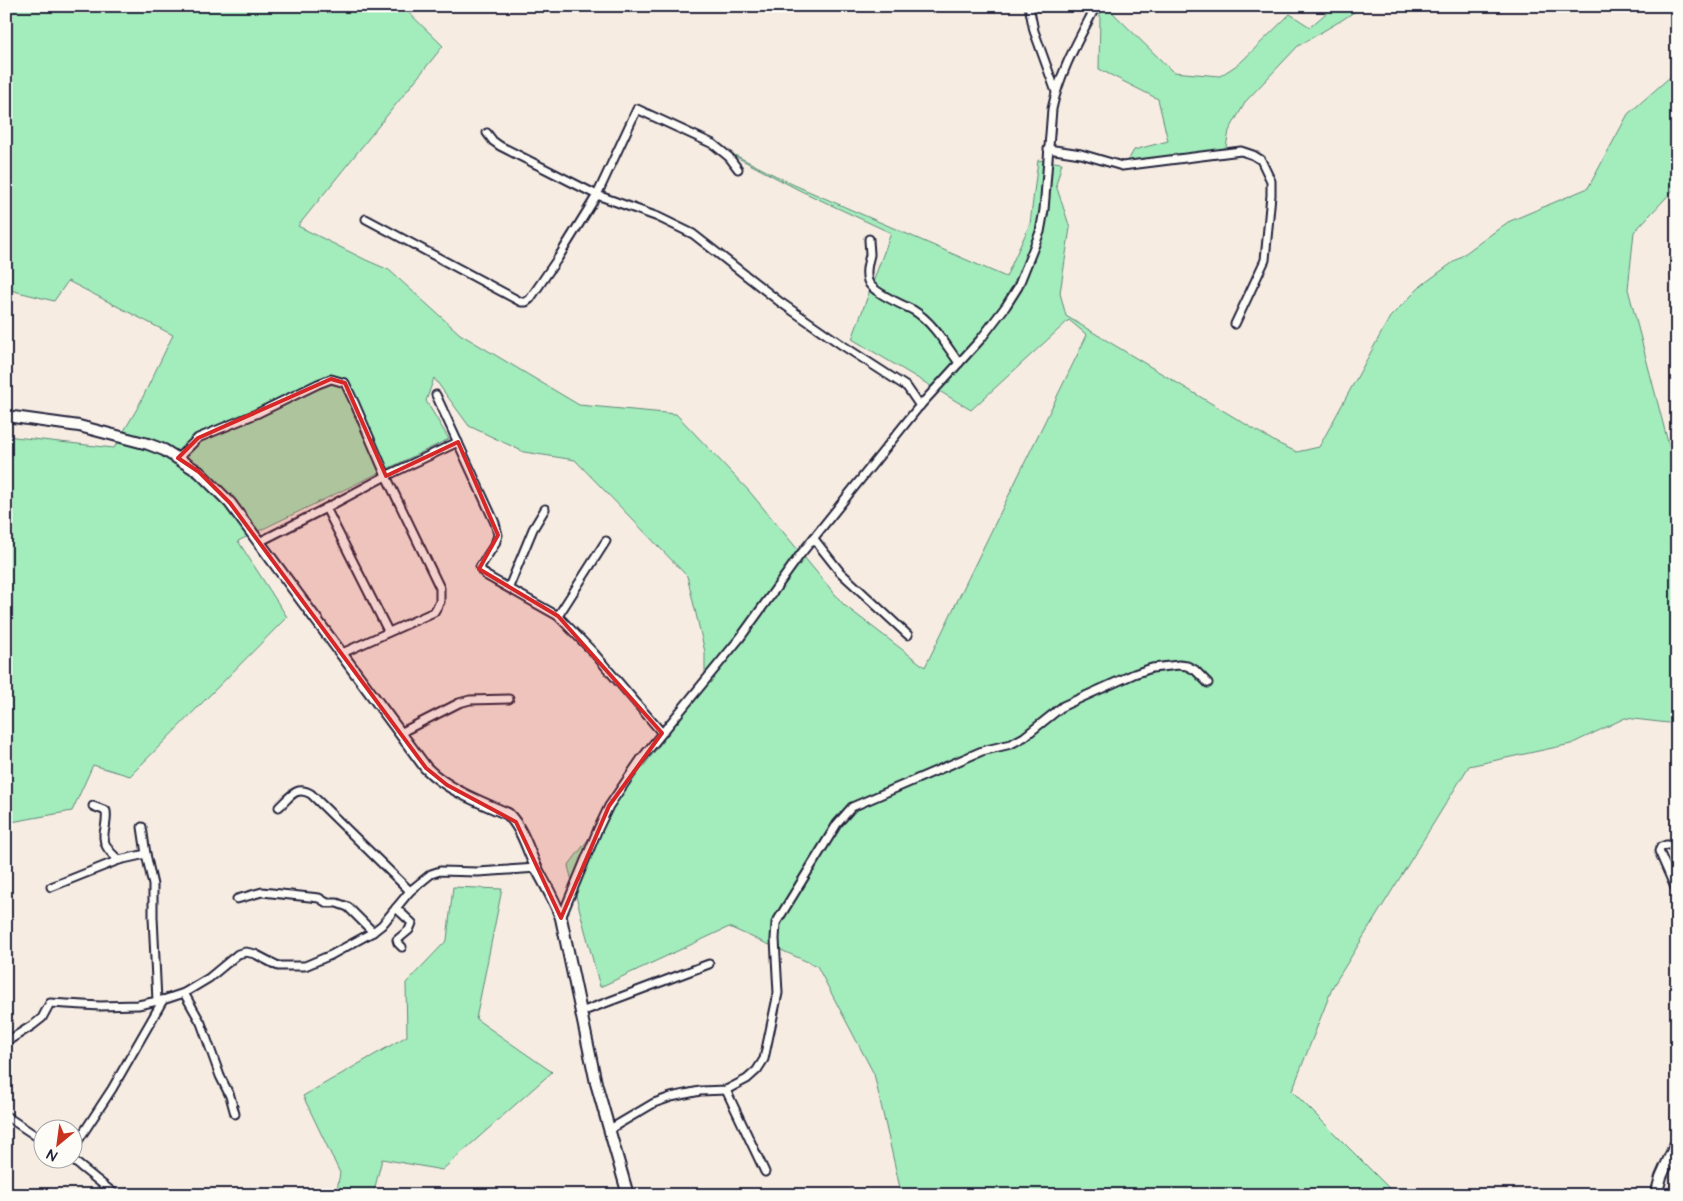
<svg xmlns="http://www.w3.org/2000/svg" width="1683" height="1201" font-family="'Architects Daughter',sans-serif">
<rect width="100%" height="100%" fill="#f6ece2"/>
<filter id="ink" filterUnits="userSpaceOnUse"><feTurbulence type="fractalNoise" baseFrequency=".02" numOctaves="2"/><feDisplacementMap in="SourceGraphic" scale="10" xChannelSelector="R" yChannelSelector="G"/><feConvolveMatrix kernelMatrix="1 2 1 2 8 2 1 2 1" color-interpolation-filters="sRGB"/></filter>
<g filter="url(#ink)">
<g fill="#a3ecbb" stroke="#62877b">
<polygon points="6,6 402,6 443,46 298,226 366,260 389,270 460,334 579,405 676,414 749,491 844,605 925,667 1087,335 1069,320 971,410 852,339 891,233 799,190 666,120 792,184 1006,277 1030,224 1038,160 1062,163 1056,185 1070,228 1060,293 1066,316 1277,443 1297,452 1319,447 1390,317 1422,285 1508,222 1588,188 1628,114 1670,77 1677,25 1677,186 1634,232 1628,289 1677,477 1677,724 1625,718 1571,744 1469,766 1333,986 1292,1091 1396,1195 894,1195 900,1188 874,1074 817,966 729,927 600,987 568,866 705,685 705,652 687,576 575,460 524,452 469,426 434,378 426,401 449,439 238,541 287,617 130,776 93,765 72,811 6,823 6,436 114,448 138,407 173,335 68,281 54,301 6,289"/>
<polygon points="1105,6 1116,6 1111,11 1173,72 1220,76 1240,63 1290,14 1310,27 1332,8 1332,6 1363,6 1342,20 1298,46 1246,101 1229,131 1224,158 1124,168 1134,150 1168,141 1158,99 1099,69 1100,14"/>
<polygon points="453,887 502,889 476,1019 552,1072 442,1170 382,1159 373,1195 336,1195 340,1173 303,1096 407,1036 406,983 447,940"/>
</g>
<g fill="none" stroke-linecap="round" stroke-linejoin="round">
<g stroke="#22223b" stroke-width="11">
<g id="street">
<polyline points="1029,6 1034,31 1056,92"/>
<polyline points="487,133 493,141 500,146 597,195 658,217 693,234 780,302 842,345 907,387 920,406"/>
<polyline points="1048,149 1081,154 1122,166 1241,151 1253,155 1261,160 1271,181 1271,195 1265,260 1235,324"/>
<polyline points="366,219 521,302 526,302 530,299 558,258 597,195 637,109 713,144 729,157 738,169"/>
<path d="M869 239C869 244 870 250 870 255 868 263 865 272 868 281 871 292 903 305 913 310 933 322 946 345 959 363"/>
<polyline points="436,395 495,523 498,535 495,544 480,567 482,571 487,576 558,616 593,652 662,733"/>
<polyline points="178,458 198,438 256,414 318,384 331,379 345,383 354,402 386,476 440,588 440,602 434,612 340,654"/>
<polyline points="326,508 388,631"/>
<polyline points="814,539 840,572 908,635"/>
<polyline points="259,542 326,508 386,476 458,442"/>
<polyline points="509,587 533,529 545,509"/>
<polyline points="558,616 606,541"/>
<polyline points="400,733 459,703 470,700 509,699"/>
<path d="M93 806 106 811C107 817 106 822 105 828 101 843 108 851 119 860"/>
<path d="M279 807C290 797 296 785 311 794L410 891"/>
<polyline points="142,827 146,854 153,885 153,917 157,1001"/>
<polyline points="1677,845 1666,845 1661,847 1659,851 1677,892"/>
<polyline points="51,887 119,860 146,854"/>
<polyline points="237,899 262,892 319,898 327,903 337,903 348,907 373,932"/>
<polyline points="396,908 412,923 409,930 397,940 398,943 402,947"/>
<path d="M561 918 598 829 609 806 641 759 740 638 800 555 917 409 980 340 1006 306 1018 287 1040 232 1044 210 1052 109C1060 71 1079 39 1096 6"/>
<polyline points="184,993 201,1023 220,1076 230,1096 235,1114"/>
<polyline points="581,1012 709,964"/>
<polyline points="6,1042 33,1025 42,1018 50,1003 100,1006 138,1005 163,1000 184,993 209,978 238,954 246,952 255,954 278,966 305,966 331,955 373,932 382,925 410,891 431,874 440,871 478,872 537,868"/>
<polyline points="726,1090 765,1172"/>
<polyline points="6,1116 42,1140"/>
<polyline points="610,1129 654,1103 671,1097 700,1091 726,1090 747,1079 757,1070 764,1059 778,993 775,939 776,923 837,824 852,807 982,751 1011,744 1024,737 1063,706 1134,674 1152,668 1179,665 1187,666 1195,670 1208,683"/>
<polyline points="72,1150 112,1089 163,1000"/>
<polyline points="70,1158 116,1195"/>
</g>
</g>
<g stroke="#22223b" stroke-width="14">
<g id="secondary">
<path d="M6 416 79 426 148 444 164 450 199 472 230 503 426 768C448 790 480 802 508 814 523 829 528 851 537 869 546 886 555 901 561 918L596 1083 628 1195"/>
<polyline points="1656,1195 1661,1177 1677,1141"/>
</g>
</g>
<use href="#street" stroke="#fdfcf7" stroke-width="7"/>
<use href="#secondary" stroke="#fdfcf7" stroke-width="10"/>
</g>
</g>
<path fill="#d62828" fill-opacity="0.2" stroke="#d62828" stroke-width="4" stroke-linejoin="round" d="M331 379 345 383 386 476 458 442 498 535 479 569 558 616 662 733 609 806 561 918 516 822 447 785 426 768 230 503 199 472 178 458 198 438Z"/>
<rect width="1683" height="1201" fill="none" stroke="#fdfcf7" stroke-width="25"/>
<rect x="12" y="12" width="1658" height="1176" fill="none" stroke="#22223b" stroke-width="2" filter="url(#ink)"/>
<g transform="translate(58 1144) rotate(209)"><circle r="24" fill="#fdfcf7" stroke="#a5a5ac"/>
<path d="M0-4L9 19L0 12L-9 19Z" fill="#c8321e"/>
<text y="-8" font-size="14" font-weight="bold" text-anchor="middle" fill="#22223b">N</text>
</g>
</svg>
